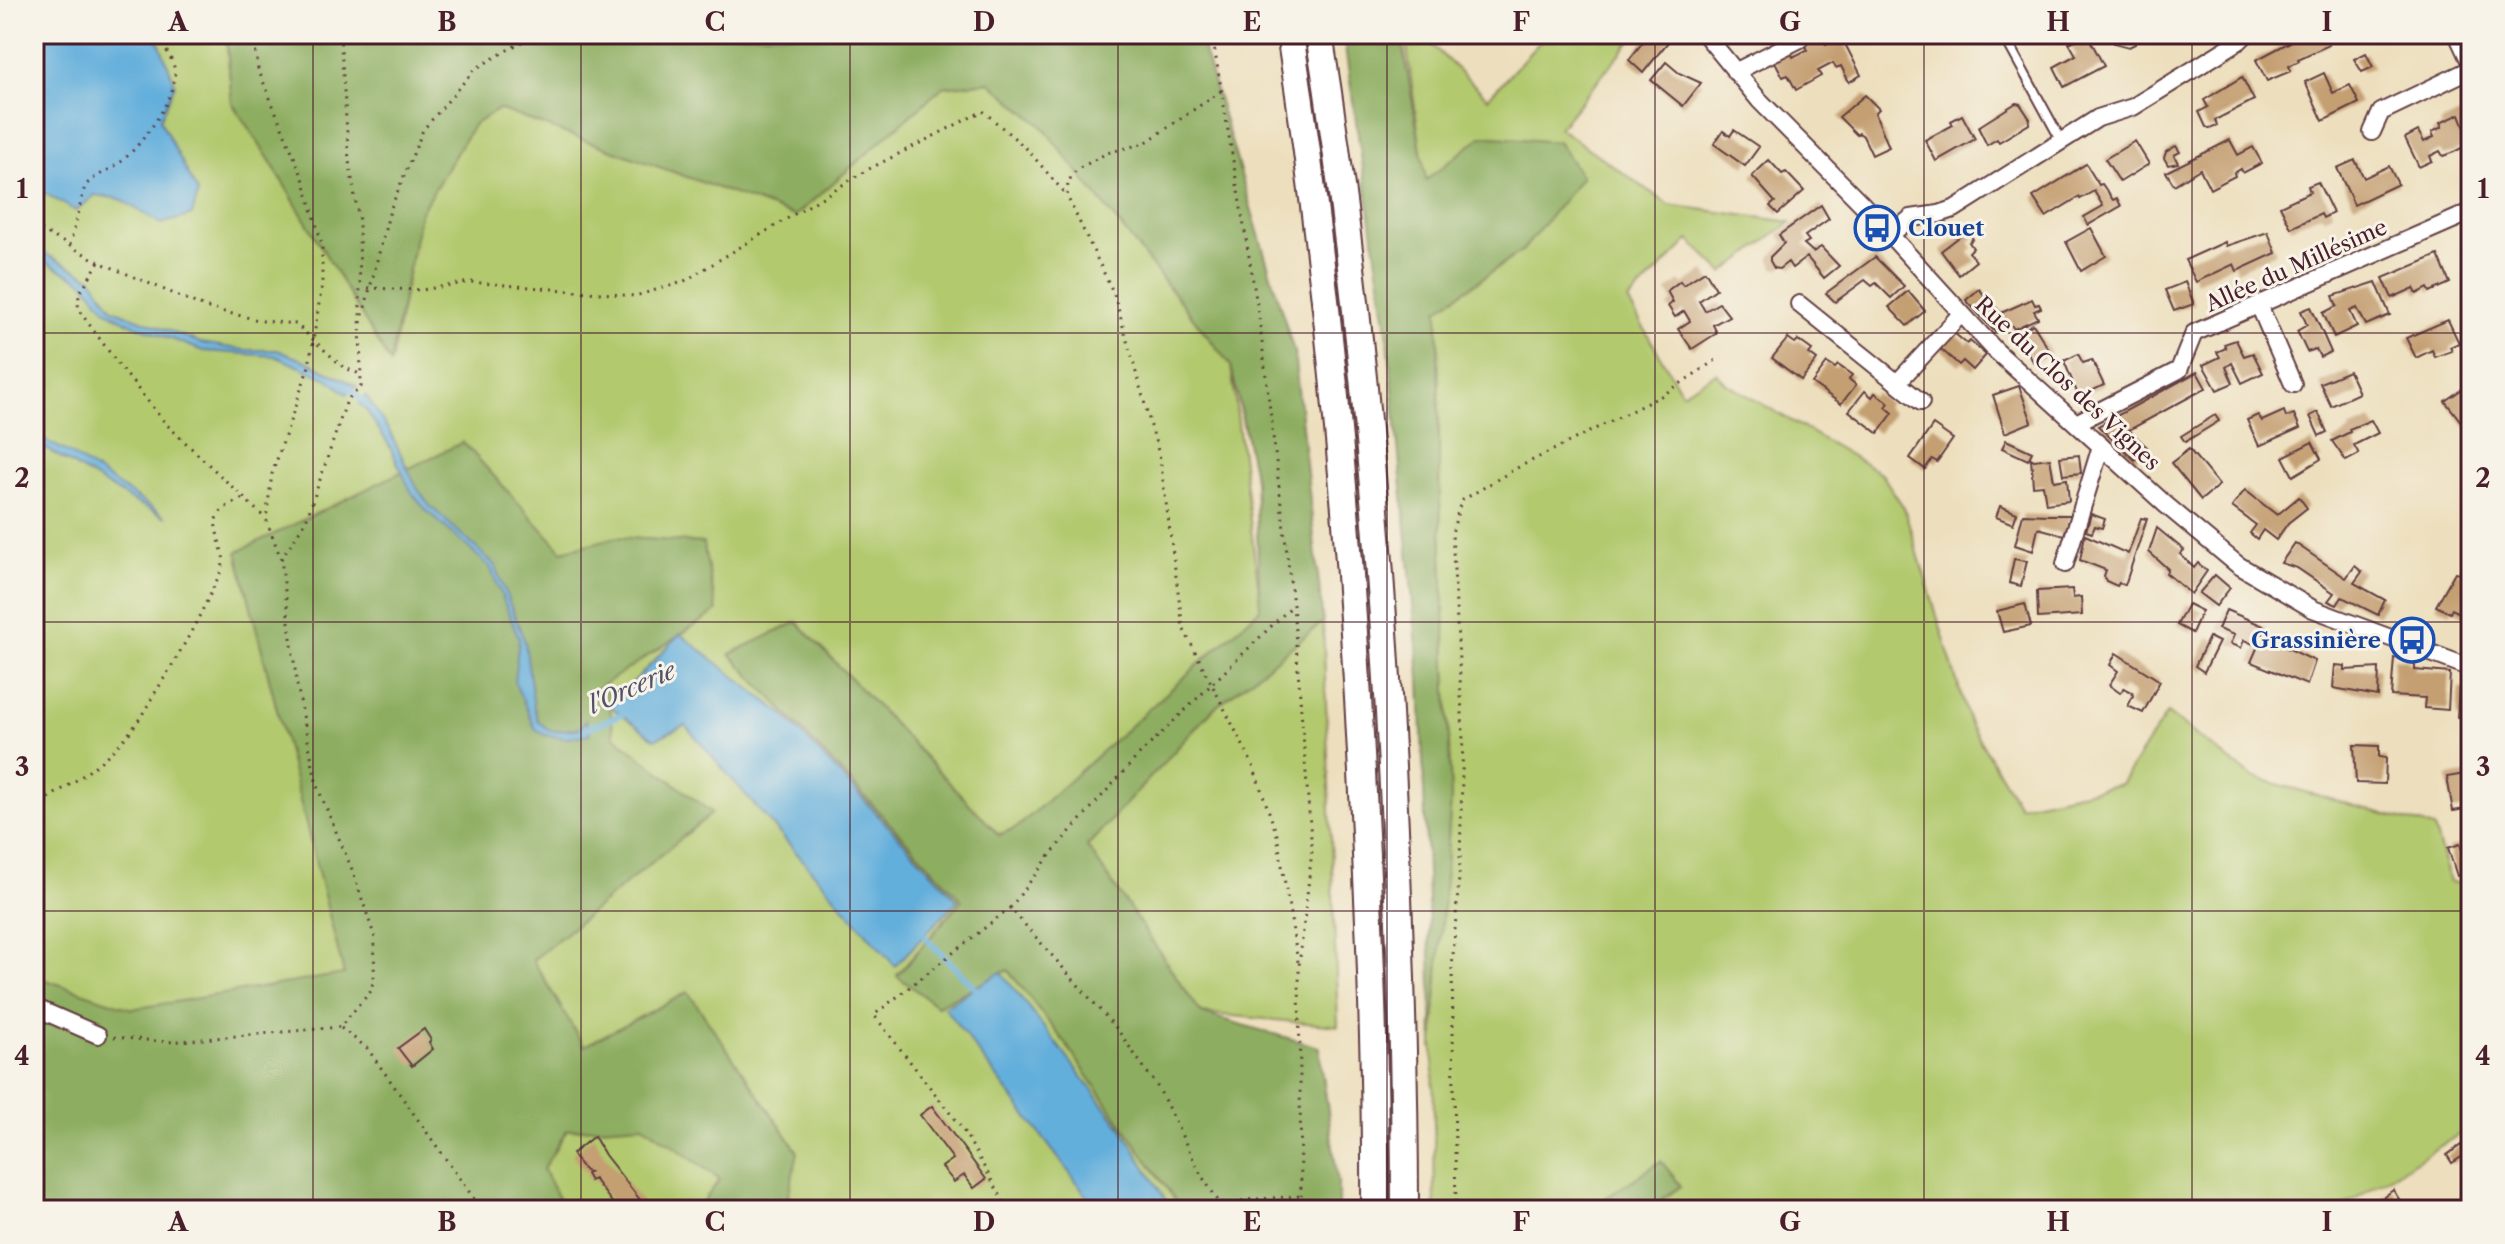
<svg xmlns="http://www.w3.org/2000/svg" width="2505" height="1244" font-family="'Libre Caslon Text',serif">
<rect width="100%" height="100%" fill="#f7f3e8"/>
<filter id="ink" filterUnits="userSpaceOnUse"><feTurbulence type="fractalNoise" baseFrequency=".0125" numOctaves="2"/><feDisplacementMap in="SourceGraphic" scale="16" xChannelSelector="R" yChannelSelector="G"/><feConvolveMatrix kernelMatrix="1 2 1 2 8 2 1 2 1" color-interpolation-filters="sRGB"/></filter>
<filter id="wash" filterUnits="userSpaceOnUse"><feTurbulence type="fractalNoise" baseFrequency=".006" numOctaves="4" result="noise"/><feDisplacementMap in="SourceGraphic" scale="32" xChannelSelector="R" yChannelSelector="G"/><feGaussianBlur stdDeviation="1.8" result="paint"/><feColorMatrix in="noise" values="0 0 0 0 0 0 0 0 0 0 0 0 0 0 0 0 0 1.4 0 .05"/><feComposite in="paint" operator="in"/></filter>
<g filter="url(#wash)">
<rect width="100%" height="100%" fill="#eddfbd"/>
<g fill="#b2c96e" stroke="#7e744c" stroke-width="2">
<polygon points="34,34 226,34 232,103 269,159 391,362 420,213 473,125 499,109 795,216 943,86 990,82 1042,126 1231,366 1261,609 1018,827 998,835 797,622 730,654 962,900 897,975 937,1006 1008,970 1065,1043 1182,1210 34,1210"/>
<polygon points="1405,34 1420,34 1488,98 1547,34 1636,34 1559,128 1669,205 1791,222 1723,273 1689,240 1628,301 1682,393 1716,373 1726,383 1881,473 1904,508 1970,724 2019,806 2121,784 2167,713 2252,777 2434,828 2450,882 2471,885 2471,1127 2337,1210 1647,1210 1681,1186 1661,1162 1588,1210 1435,1210 1433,1041 1451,798 1439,474 1438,309 1523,250 1425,181"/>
<polygon points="1323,622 1338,1026 1201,1013 1087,846 1213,709"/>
</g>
<g fill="#8dad61" stroke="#6c6646" stroke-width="2">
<polygon points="226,34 1199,34 1294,352 1323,622 1213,709 1087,846 1201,1013 1319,1047 1338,1183 1338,1210 1182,1210 1065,1043 1008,970 937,1006 897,976 962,900 730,654 797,622 999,835 1018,827 1260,609 1255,480 1231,366 1042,126 990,82 943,87 795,216 499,109 473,125 420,213 390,363 269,159 232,103"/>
<polygon points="1343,34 1401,34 1426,180 1482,136 1558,142 1582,177 1523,250 1438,309 1439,474 1451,798 1433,1041 1420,678 1387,329"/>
<polygon points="463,442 562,551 617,537 703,543 717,611 586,696 607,688 614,736 712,813 533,960 584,1046 688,992 798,1152 785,1210 697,1210 720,1179 643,1125 567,1130 543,1169 564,1210 34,1210 34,976 132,1009 344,974 237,552"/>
<polygon points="1661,1161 1681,1186 1647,1210 1588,1210"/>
</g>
<g fill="#63afdc" stroke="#566784" stroke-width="2">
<polygon points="34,34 156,34 175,84 160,120 198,193 192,215 161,224 120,199 95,195 76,211 34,187"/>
<polygon points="34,248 92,278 113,309 201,343 244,350 277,350 308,362 357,386 347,394 328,379 275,356 203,351 129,323 107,311 84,282 34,256"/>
<polygon points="366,396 390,432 417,488 429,505 494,564 525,642 534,708 538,720 546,728 554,731 580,728 586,720 590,734 567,738 544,735 535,728 514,681 519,639 490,567 426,510 412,493 389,445 366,410 359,404"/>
<path d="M34 435 68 452 166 517C118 496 80 467 34 442Z"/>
<polygon points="680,634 784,715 958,900 895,966 685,725 655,739 610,706"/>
<polygon points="1001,972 1121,1127 1172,1210 1143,1210 1139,1203 1094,1205 944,1007"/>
</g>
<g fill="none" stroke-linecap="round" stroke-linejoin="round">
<g stroke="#63afdc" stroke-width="6">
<polyline points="344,386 355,393 366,405"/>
<polyline points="583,730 628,712"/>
<polyline points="920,932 979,992"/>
</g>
</g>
<g id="blocks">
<g fill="#c49f72">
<polygon points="1649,34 1669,34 1672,37 1643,73 1629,60"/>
<polygon points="2087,34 2104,66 2064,87 2054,67 2076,55 2069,43"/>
<polygon points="2105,34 2138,34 2135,44 2129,47 2114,43 2111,37"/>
<polygon points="2297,34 2324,34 2329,45 2298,59 2299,61 2289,66 2291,71 2267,81 2256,60 2290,42 2289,40"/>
<polygon points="1841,36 1861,75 1849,82 1841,66 1836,68 1833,63 1818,71 1821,76 1796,90 1788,75 1783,77 1773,58 1789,49 1793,57 1807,50 1804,43 1821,37 1826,44"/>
<polygon points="2366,53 2373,67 2362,72 2354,59"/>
<polygon points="1666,62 1679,73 1701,83 1683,106 1651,80"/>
<polygon points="2324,73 2333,93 2350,85 2359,103 2323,121 2305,82"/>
<polygon points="2242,77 2254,100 2215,120 2217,126 2210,129 2206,127 2199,112 2208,107 2204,100"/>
<polygon points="1865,95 1879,109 1875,113 1889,147 1872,155 1863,136 1859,133 1857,135 1839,117"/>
<polygon points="2016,103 2020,104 2030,119 2029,124 1999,142 1997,139 1987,145 1978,127"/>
<polygon points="2460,114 2471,143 2454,152 2443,156 2440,151 2430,156 2432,161 2419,167 2405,138 2418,131 2424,142 2434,137 2432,132 2442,127 2440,123"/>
<polygon points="1962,115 1975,139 1936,161 1925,140 1953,125 1951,121"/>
<polygon points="1734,130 1759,147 1745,166 1714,144 1723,131 1730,136"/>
<polygon points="2230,140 2238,155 2253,147 2262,163 2243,173 2241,169 2234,173 2235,176 2210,189 2200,169 2174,185 2166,172"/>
<polygon points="2135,141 2149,164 2120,182 2105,159"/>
<polygon points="2176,146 2180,152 2174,155 2178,163 2168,165 2164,158 2166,152"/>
<polygon points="1769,160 1782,174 1786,172 1804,191 1778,214 1770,206 1775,202 1752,176"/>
<polygon points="2355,160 2364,178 2389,166 2398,184 2354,205 2337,168"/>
<polygon points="2086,164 2099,185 2102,184 2113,200 2117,198 2121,206 2088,225 2084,217 2103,206 2094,191 2080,199 2079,197 2046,217 2033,197"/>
<polygon points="2318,182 2333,213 2323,218 2321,214 2291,228 2280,206 2310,192 2308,186"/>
<polygon points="1821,205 1829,219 1805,236 1809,241 1804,244 1813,252 1821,247 1839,266 1824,278 1807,257 1792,268 1788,262 1779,269 1774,268 1770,261 1770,257 1784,243 1779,235"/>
<polygon points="2091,228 2106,256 2081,271 2066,242"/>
<polygon points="1967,231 1973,239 1969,242 1973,248 1969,252 1976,261 1959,275 1941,251"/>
<polygon points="2268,232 2276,253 2237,271 2234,264 2196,282 2185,260 2225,242 2226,246"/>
<polygon points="2438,255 2450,283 2430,292 2428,288 2417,294 2414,288 2392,298 2383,278"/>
<polygon points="1875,257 1904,286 1891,298 1876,283 1872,286 1865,280 1835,302 1826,293"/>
<polygon points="1705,271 1716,289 1699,301 1705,311 1719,303 1729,316 1713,325 1717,333 1692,349 1678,329 1690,321 1684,311 1675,317 1668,306 1673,302 1667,291 1680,281 1683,285"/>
<polygon points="2185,282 2194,304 2174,311 2165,290"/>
<polygon points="2376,282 2390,315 2366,325 2357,308 2350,311 2357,326 2334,337 2323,313 2337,306 2333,296"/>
<polygon points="1979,289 2001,313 2032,299 2035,305 2039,304 2041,308 2034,311 2038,318 2014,329 2009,322 2006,321 1995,332 1966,300"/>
<polygon points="1908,291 1925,311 1907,326 1889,307"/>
<polygon points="2311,307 2331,352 2320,357 2316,349 2307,352 2297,331 2307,325 2301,311"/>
<polygon points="2448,320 2459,343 2450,347 2452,351 2435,357 2432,350 2416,358 2406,338"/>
<polygon points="2033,324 2051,353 2034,363 2017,334"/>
<polygon points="1944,333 1950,338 1954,333 1967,344 1970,341 1986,355 1973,370 1963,361 1959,365 1935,344"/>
<polygon points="1788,338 1795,343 1798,340 1812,350 1809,354 1817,360 1801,380 1772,358"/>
<polygon points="2236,340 2244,356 2253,353 2263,373 2242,383 2232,363 2226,367 2233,383 2217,390 2203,365 2220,357 2217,352 2226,348 2224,344"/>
<polygon points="2078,354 2083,363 2092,360 2104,385 2079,397 2064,361"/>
<polygon points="1827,363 1835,368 1838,365 1852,375 1849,379 1856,385 1841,404 1812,383"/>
<polygon points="2349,371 2359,393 2331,406 2320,383"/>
<polygon points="2197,372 2206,388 2129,430 2147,447 2135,460 2098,426"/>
<polygon points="2471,383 2471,424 2466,428 2445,401"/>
<polygon points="2019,386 2032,422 2005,433 1993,395"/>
<polygon points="1865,391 1872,397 1875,393 1889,403 1886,407 1893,413 1878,433 1849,411"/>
<polygon points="2284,411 2286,417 2294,414 2300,428 2259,446 2247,420 2258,415 2262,421"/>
<polygon points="2318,412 2327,432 2319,436 2310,416"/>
<polygon points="2215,415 2219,421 2185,442 2181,436"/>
<polygon points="2371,420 2378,433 2354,445 2359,454 2346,461 2332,441 2350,432 2349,429"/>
<polygon points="1933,425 1953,439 1937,462 1932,459 1925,469 1910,458"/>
<polygon points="2006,440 2032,452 2028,460 2002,448"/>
<polygon points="2312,442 2321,459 2293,476 2283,457"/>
<polygon points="2189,449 2219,485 2201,500 2171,463"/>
<polygon points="2079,455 2081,473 2063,475 2060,457"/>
<polygon points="2031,458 2034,460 2050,458 2054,481 2067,479 2069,501 2046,504 2043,485 2033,486"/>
<polygon points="2245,490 2277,515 2299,497 2307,508 2288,523 2276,540 2263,530 2257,539 2250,533 2256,525 2232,507"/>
<polygon points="2000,506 2017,513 2013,524 1996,517"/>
<polygon points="2023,514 2048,515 2071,515 2064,535 2038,528 2033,551 2015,545"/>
<polygon points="2091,514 2105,519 2102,528 2095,526 2092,533 2086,531"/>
<polygon points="2141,518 2147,519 2125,585 2119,583 2117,586 2106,581 2104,576 2106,570 2080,560 2085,535 2128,554"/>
<polygon points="2157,528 2184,550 2180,554 2194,568 2198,563 2207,571 2191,594 2166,573 2168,569 2149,552"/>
<polygon points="2295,543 2346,578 2355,566 2362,572 2354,583 2385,600 2378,615 2342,597 2337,605 2328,601 2334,593 2297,568 2281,563"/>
<polygon points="2014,559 2027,561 2021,586 2009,583"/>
<polygon points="2464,568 2471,571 2471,581 2466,589 2471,591 2471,619 2452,609 2450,613 2436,606 2455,572 2458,573"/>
<polygon points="2215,575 2230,588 2216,606 2199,593"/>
<polygon points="2072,589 2073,598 2081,597 2082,615 2038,618 2037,591"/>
<polygon points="2025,604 2031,626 2003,632 1997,611"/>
<polygon points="2188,604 2202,611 2192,633 2177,625"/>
<polygon points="2226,610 2266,627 2262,636 2315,661 2307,685 2251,662 2258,646 2244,640 2241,648 2230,644 2234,635 2218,629"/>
<polygon points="2209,637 2219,642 2204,672 2195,666"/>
<polygon points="2116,653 2160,681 2143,713 2128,706 2133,696 2132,692 2124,688 2120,693 2109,685 2118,671 2110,665"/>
<polygon points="2394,658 2408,660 2408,663 2415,664 2415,670 2450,673 2448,710 2424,708 2425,698 2391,696"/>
<polygon points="2335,665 2345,666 2345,670 2379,668 2378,696 2333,688"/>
<polygon points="2459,688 2471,690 2471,710 2464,709 2463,718 2457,717"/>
<polygon points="2354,745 2379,746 2379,757 2386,758 2385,784 2356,783"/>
<polygon points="2471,773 2471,808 2453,811 2447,777"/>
<polygon points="2460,844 2470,871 2457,876 2448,848"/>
<polygon points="424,1029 431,1040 429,1042 433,1049 412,1066 398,1048"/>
<polygon points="932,1106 986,1179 974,1188 964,1175 954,1182 942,1167 953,1159 920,1115"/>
<polygon points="594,1136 605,1155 648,1210 618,1210 594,1179 590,1181 586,1174 589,1172 585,1171 572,1154"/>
<polygon points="2461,1145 2466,1154 2452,1163 2447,1155"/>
<polygon points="2393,1190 2399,1199 2384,1210 2374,1210 2371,1207"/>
</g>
</g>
</g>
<g filter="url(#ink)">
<use href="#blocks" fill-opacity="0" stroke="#623c41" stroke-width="2"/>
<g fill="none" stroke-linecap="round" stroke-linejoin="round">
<g stroke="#623c41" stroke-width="12">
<polyline id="service" points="2003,34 2062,142"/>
</g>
<g stroke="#623c41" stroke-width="20">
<g id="minor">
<polyline points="1705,34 1759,100 1862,204 1995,350 2166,505 2238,565 2313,609 2471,668"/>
<polyline points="2457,34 2471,64"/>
<polyline points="1735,72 1800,39"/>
<polyline points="2372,132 2381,112 2471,69"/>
<polyline points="1890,235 1911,218 1939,214 1954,209 2098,118 2133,107 2239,41 2246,34"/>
<polyline points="1799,304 1921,402"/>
<polyline points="2259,305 2293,384"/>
<polyline points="1897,383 1961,314"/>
<polyline points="2076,423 2179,370 2194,333 2471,212"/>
<polyline points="2065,564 2101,446"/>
<polyline points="34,1007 98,1035"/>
</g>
</g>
<g stroke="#623c41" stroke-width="30">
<g id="trunk">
<path d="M1290 34C1329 286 1351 538 1363 793 1370 932 1376 1071 1375 1210"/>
<path d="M1319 34C1361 297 1383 563 1395 829 1401 956 1405 1083 1405 1210"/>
</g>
</g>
<g stroke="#623c41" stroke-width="3" stroke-dasharray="2 6" stroke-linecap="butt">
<polyline points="1212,34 1259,317 1293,605 1312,851 1299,966 1301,1196"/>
<polyline points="1221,91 1145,143 1107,153 1076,170 1068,182 1067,196 1114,294 1160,458 1183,628 1252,763 1277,835 1298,962"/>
<polyline points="34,226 99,262 207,308 263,321 296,324 343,367 362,375"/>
<path d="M70 245 85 186C95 175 109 171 121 162 142 144 180 95 174 67 171 56 162 44 156 34"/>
<polyline points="99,262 79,294 78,309 118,364 166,424 266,519"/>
<polyline points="368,288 422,290 470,282 635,296 683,282 867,170 983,111 1027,149 1067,196"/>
<polyline points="361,323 390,210 423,130 475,69 535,34"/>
<polyline points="281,559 306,521 347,400 361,387 359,221 349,161 340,34"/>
<path d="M34 806C69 787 104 763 130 732 139 721 146 708 153 696 176 660 197 623 215 584 219 576 225 564 223 556 216 523 204 516 243 498"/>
<polyline points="1010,908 1058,845 1136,758 1293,605"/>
<polyline points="341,1028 367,1048 482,1210"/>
<polyline points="114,1037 168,1042 340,1027 371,991 374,977 375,938 353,872 317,786 297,685 281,559 266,519 272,474 309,366 322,285 322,244 303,178 258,69 253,34"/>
<polyline points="1006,1210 1003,1200 963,1130 874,1015 1010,908 1117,1029 1159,1089 1201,1175 1223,1208"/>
<polyline points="1219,1210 1244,1200 1301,1196 1307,1210"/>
<polyline points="1456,1210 1452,969 1460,864 1463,732 1452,533 1461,501 1515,469 1663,395 1719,358"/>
</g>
<use href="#service" stroke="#fff" stroke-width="8"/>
<use href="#minor" stroke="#fff" stroke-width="16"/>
<use href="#trunk" stroke="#fff" stroke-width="26"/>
</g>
</g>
<path fill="none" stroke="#4a1f2b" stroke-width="2" stroke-opacity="0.55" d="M313 34V1210M581 34V1210M850 34V1210M1118 34V1210M1387 34V1210M1655 34V1210M1924 34V1210M2192 34V1210M34 333H2471M34 622H2471M34 911H2471"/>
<defs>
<g id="bus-ring" transform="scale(2.3)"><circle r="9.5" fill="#f7f3e8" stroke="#1a4fb4" stroke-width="1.5"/><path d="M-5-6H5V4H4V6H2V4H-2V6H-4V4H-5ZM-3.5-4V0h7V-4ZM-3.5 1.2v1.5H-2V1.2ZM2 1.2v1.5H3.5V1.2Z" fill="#1a4fb4"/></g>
</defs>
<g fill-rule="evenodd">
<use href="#bus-ring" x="1877" y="228"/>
<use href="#bus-ring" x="2412" y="640"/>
</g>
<g text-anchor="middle" stroke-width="6" stroke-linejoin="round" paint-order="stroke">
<g font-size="22" font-weight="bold" fill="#164399" stroke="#f7f3e8" text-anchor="start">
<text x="1908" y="236">Clouet</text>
<text x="2381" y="648" text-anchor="end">Grassinière</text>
</g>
<g font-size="22" fill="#4a1f2b" stroke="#f7f3e8">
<text transform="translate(2296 265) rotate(-24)" y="8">Allée du Millésime</text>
<text transform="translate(2068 383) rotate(43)" y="8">Rue du Clos des Vignes</text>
</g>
<g font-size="24" font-style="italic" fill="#535169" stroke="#f7f3e8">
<text transform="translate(632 688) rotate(-24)" y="8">l'Orcerie</text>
</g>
</g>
<rect width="2505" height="1244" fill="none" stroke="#f7f3e8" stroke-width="88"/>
<rect x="44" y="44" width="2417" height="1156" fill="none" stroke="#4a1f2b" stroke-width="3"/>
<g font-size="26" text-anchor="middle" font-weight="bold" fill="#4a1f2b">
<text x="178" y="31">A</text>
<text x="447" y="31">B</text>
<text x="715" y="31">C</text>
<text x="984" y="31">D</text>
<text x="1252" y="31">E</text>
<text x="1521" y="31">F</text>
<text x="1790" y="31">G</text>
<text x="2058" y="31">H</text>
<text x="2327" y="31">I</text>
<text x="22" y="198">1</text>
<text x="2483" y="198">1</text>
<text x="22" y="487">2</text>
<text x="2483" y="487">2</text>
<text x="22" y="776">3</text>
<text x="2483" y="776">3</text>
<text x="22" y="1065">4</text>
<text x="2483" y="1065">4</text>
<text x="178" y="1231">A</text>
<text x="447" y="1231">B</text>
<text x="715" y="1231">C</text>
<text x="984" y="1231">D</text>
<text x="1252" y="1231">E</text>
<text x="1521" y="1231">F</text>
<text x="1790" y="1231">G</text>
<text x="2058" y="1231">H</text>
<text x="2327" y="1231">I</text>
</g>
</svg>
